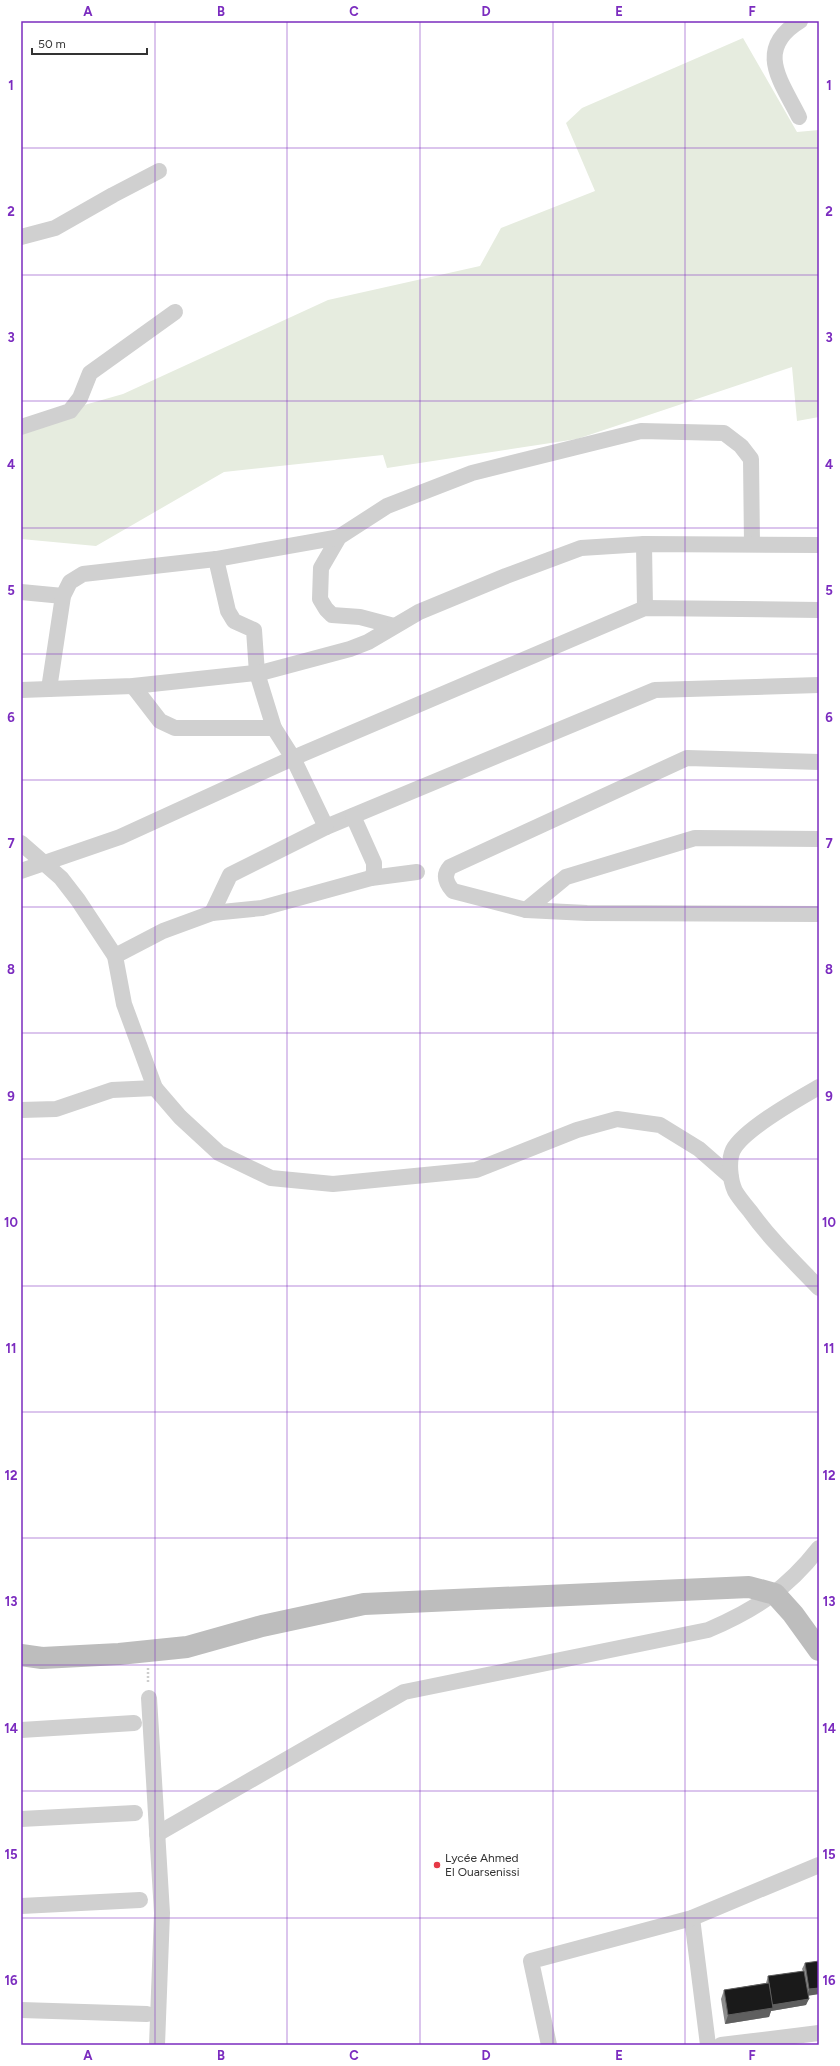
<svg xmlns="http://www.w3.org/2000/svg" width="840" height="2066" font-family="Figtree,sans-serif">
<rect width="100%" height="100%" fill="#fff"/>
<polygon fill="#e6ecdf" points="743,38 797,132 819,130 819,417 797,421 792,367 577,439 387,468 383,455 224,472 96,546 21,539 21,423 123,394 328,300 480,266 501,228 595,191 566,123 582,108"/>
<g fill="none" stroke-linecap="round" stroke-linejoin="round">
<polyline stroke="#cdcdcd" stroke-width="2.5" stroke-dasharray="2 2" stroke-linecap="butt" points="148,1668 148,1683"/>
<g stroke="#d0d0d0" stroke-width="16">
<path d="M799 117C781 81 754 49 800 21"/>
<polyline points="21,237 55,228 113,195 159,171"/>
<polyline points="21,427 70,411 80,398 90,373 175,312"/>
<polyline points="644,544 645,608"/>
<polyline points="216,559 228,611 234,621 254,630 257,673 274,728 293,758 326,827 655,690 819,685"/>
<polyline points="21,592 63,596"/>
<polyline points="394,626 360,617 332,615 326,609 320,599 321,568 339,537 387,506 472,473 641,431 724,433 741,446 751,459 752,544"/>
<polyline points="133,686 160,721 175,728 274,728"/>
<polyline points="49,689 63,596 70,582 83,574 216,559 339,537"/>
<polyline points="21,690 133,686 264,672 350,649 368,642 419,612 506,576 581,548 644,544 819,545"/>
<path d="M819 762 687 758 450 867C443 875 446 883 453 891L526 910 587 913 819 914"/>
<polyline points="21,843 61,878 78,900 115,956 124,1004 155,1088 180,1117 219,1153 271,1178 333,1184 476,1170 577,1130 617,1119 660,1125 699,1149 731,1177"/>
<polyline points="21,871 120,837 293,758 645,608 819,610"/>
<polyline points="371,878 417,872"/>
<polyline points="526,910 566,877 695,838 819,839"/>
<polyline points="212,913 230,875 326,827"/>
<polyline points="115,956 163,931 212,913 262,908 371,878 374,872 374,863 353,816"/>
<path d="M819 1087C798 1099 744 1129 733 1150 728 1161 730 1180 735 1191 739 1198 745 1205 750 1211 770 1239 795 1263 819 1288"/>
<polyline points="21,1110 56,1109 112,1090 155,1088"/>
<polyline points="149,1698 162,1913 157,2045"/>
<polyline points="21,1730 134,1723"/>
<polyline points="21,1819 135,1813"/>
<path d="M157 1834 404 1692 708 1630C755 1610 787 1589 819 1548"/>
<polyline points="21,1906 140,1900"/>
<polyline points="692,1918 708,2045"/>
<polyline points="21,2010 147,2014"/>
<polyline points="549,2045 531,1961 692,1918 819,1865"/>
<polyline points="721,2045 819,2033"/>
</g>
<polyline stroke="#bdbdbd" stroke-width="22" points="21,1655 42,1658 119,1654 187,1647 262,1626 364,1604 749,1587 775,1594 793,1614 819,1650"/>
</g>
<polygon fill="#8c8c8c" points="805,1963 819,1994 808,1995 806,2005 771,2011 769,2017 725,2024 721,1999 724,1990 766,1983 768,1976 803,1971 802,1969"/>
<g fill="#5f5f5f">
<polygon points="819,1988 819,1994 807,1996 809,1989"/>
<polygon points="809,1999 806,2005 771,2011 769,2017 725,2024 728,2015 772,2005"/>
</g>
<g fill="#1a1a1a" stroke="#5f5f5f">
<polygon points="819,1961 819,1988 809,1989 805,1963"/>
<polygon points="804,1971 809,1999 772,2005 768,1976"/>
<polygon points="769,1983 773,2008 728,2015 724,1990"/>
</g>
<path fill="none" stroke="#7b2cbf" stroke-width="1" stroke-opacity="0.55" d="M155 21V2045M287 21V2045M420 21V2045M553 21V2045M685 21V2045M21 148H819M21 275H819M21 401H819M21 528H819M21 654H819M21 780H819M21 907H819M21 1033H819M21 1159H819M21 1286H819M21 1412H819M21 1538H819M21 1665H819M21 1791H819M21 1918H819"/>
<circle fill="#e63946" stroke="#fff" stroke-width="1.5" cx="437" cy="1865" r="4"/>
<g text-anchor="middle" stroke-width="4" stroke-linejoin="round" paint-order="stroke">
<g font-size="12" fill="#333" stroke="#fff" text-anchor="start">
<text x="445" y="1862">Lycée Ahmed<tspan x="445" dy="14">El Ouarsenissi</tspan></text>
</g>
</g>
<rect width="840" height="2066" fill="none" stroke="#ffffff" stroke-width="44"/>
<path d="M32 48v6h115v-6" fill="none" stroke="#333333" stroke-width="2"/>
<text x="38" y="48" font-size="12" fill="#333333" stroke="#ffffff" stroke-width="3" paint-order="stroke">50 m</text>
<rect x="22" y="22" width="796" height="2022" fill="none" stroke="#7b2cbf" stroke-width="1.5"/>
<g font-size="13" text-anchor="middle" font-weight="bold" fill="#7b2cbf">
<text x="88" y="16">A</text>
<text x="221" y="16">B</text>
<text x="354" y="16">C</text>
<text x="486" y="16">D</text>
<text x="619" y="16">E</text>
<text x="752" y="16">F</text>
<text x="11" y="90">1</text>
<text x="829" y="90">1</text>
<text x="11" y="216">2</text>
<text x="829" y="216">2</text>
<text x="11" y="342">3</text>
<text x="829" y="342">3</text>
<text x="11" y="469">4</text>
<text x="829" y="469">4</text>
<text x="11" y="595">5</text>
<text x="829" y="595">5</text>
<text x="11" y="722">6</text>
<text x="829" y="722">6</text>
<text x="11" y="848">7</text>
<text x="829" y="848">7</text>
<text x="11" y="974">8</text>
<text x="829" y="974">8</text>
<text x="11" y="1101">9</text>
<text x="829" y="1101">9</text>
<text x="11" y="1227">10</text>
<text x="829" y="1227">10</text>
<text x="11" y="1353">11</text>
<text x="829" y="1353">11</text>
<text x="11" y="1480">12</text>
<text x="829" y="1480">12</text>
<text x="11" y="1606">13</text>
<text x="829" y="1606">13</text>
<text x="11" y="1733">14</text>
<text x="829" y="1733">14</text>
<text x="11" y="1859">15</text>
<text x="829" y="1859">15</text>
<text x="11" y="1985">16</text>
<text x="829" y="1985">16</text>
<text x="88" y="2060">A</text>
<text x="221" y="2060">B</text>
<text x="354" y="2060">C</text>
<text x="486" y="2060">D</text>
<text x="619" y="2060">E</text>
<text x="752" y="2060">F</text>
</g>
</svg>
